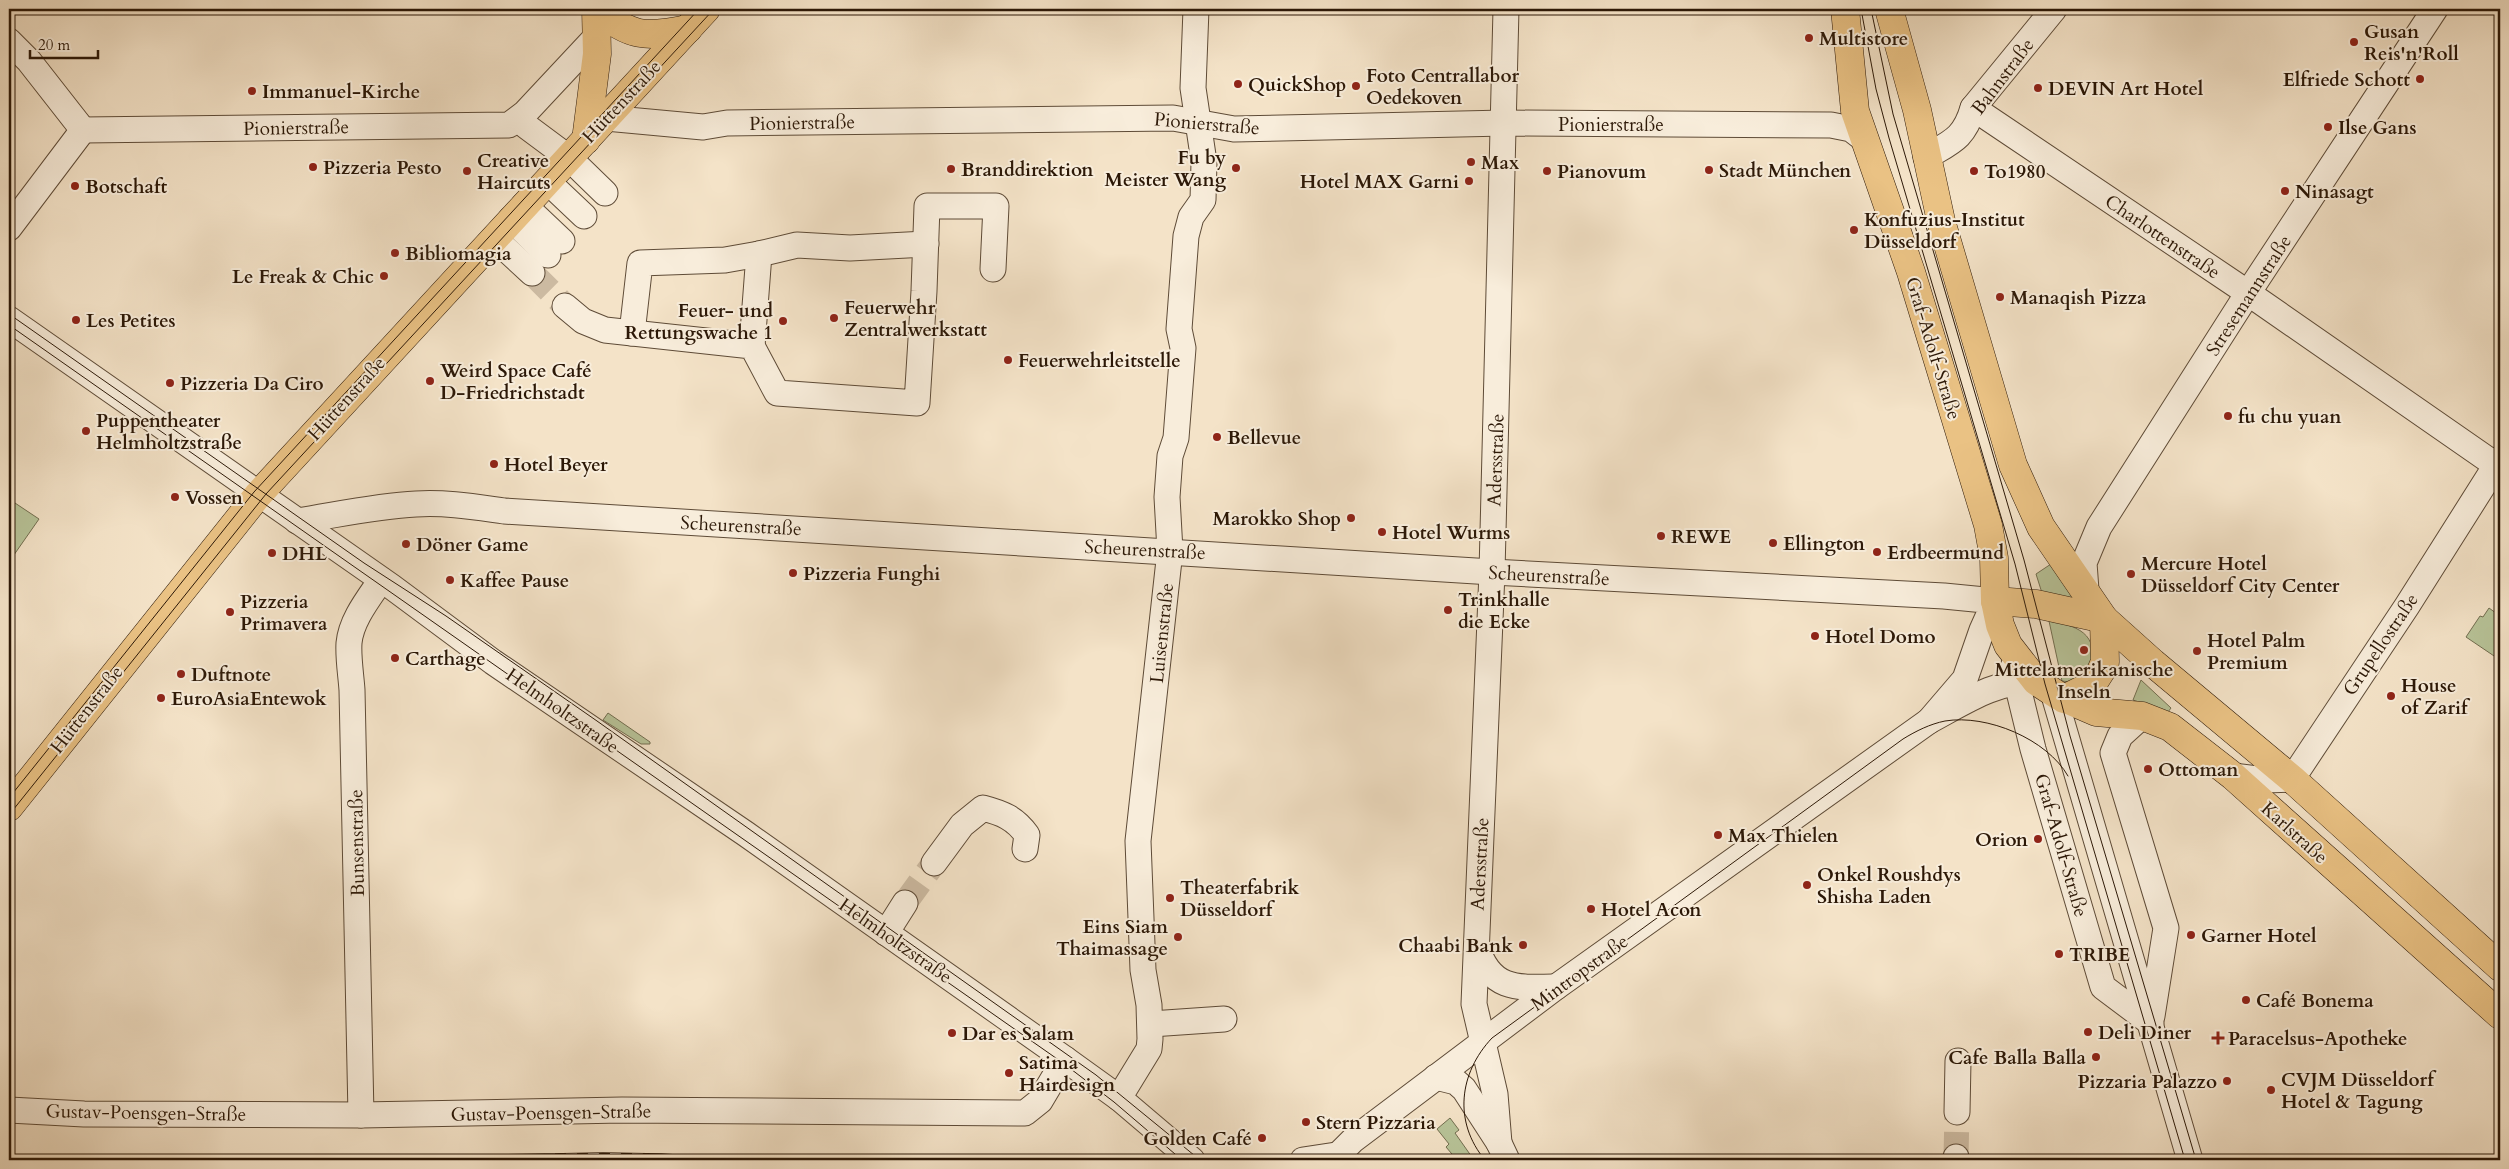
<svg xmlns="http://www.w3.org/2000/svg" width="2509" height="1169" font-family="Cardo,serif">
<rect width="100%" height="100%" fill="#f4e3c8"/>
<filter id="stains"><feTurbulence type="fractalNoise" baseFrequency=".004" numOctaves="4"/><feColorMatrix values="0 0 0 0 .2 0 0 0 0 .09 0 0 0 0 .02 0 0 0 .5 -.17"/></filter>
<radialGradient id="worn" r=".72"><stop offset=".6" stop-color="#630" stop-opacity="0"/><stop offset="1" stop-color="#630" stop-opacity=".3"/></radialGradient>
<g fill="#b8c499" stroke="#726e50">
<polygon points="9,499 39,519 9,562"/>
<polygon points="2051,564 2078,599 2042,593 2036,574"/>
<polygon points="2489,608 2500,616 2500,660 2466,637 2480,616 2483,617"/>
<path d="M2049 621C2083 626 2102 638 2087 674L2070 682 2062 681Z"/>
<polygon points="2141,680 2171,708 2168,712 2133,700"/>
<polygon points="608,713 650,742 650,744 641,744 603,720"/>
<polygon points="1450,1118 1459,1130 1455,1133 1474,1160 1457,1160 1446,1147 1449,1144 1437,1129"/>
</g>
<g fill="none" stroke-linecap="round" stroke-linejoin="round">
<g stroke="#ccbaa1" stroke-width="25" stroke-dasharray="25 12" stroke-linecap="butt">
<polyline points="532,273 565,306"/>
<polyline points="905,903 934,863"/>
<polyline points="1956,1157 1957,1112"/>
</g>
<g stroke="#5e4b37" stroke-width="27">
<g id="minor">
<polyline points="9,41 29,61 83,130"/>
<polyline points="1973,108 2248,293 2500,468"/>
<polyline points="606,118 703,127 727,123 1173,118 1234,129 1505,123 1831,125 1851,129 1864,139"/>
<polyline points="526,126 569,158 605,193"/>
<polyline points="83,130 509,125 525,113 597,36"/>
<path d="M1926 157C1951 142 1964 139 1973 108L2054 9"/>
<polyline points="547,181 584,216"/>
<polyline points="524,205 562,241"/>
<polyline points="511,219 548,255"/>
<polyline points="9,228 83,130"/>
<polyline points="494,238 532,273"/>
<polyline points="565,306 583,321 605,330 752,346 777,393 917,403 924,291 927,206 996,206 993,269"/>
<polyline points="9,319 392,587 493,662 746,834 1065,1059 1119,1098 1192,1160"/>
<polyline points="632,333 640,263 725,260 759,254"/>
<polyline points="752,346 759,254 797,245 850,248 926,244"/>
<path d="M297 521C336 515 376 506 416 504 445 502 475 507 504 511L1492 572 1944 596 1995 601 1982 630 1965 679 1929 721"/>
<polyline points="2086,590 2084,563 2099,527 2248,293 2435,9"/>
<polyline points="2013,667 2033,749 2103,987 2151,1023"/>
<polyline points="2053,692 2190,1160"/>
<polyline points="2142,716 2120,736 2113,753 2166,928 2152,1016"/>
<polyline points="2233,776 2265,780 2292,779 2407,606 2500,459"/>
<path d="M934 863 962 825 983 808C1002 813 1015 818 1027 835L1025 849"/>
<polyline points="886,933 905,903"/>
<path d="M1477 947C1490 990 1517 988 1556 987"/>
<polyline points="1151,1024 1224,1019"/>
<polyline points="1436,1077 1456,1082 1464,1089 1499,1143 1507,1160"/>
<polyline points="1119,1098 1149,1049 1150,1039 1149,1005 1143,970 1138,841 1170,551 1167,497 1170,456 1176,438 1183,348 1179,329 1186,236 1191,217 1203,200 1204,162 1193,88 1196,9"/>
<polyline points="9,1110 84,1114 361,1115 622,1110 1025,1113 1040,1101 1065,1059"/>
<polyline points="1957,1112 1958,1061"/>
<path d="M361 1115 352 690C351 675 348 658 349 643 351 620 369 598 381 580"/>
<polyline points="1499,1143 1495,1094 1474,1004 1492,572 1506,9"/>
<polyline points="1956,1157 1956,1160"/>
<polyline points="1303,1160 1336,1155"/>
<path d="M1333 1160 1353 1140 1556 987 1929 721C1963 703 1996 680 2036 681"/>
</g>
</g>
<g stroke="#2c1807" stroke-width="29">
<g id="major">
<path d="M596 9C632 37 644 38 688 29"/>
<polyline points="1845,9 1855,111 1911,272 1988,525 1994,558 1995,601 2000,625 2008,645 2036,681 2059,696 2096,712 2142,716 2170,727 2233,776 2500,1015"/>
<polyline points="1889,9 1917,110 1941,221 2013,465 2041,527 2104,619 2105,662 2101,671 2092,685 2064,699"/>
<polyline points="586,140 597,54 596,9"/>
<polyline points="1995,601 2036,604 2104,619 2153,663 2292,779 2500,967"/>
<polyline points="9,807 258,495 706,9"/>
</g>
</g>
<use href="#minor" stroke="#f8eddb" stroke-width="25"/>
<use href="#major" stroke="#eac284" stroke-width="28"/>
<g stroke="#2c1807" stroke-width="1">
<polyline points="1861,9 1876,89 1889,138 2015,564 2045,684 2185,1160"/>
<polyline points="1871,9 1893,114 2024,560 2070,736 2196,1160"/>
<polyline points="9,314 364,563 446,616 597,721 918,949 1096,1075 1200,1160"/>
<polyline points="9,325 1063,1063 1114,1102 1182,1160"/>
<polyline points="9,798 254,492 699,9"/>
<polyline points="9,815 266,494 714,9"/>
<path d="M1485 1160C1453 1122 1459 1073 1492 1038L1903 739C1916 731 1930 724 1945 721 1987 714 2047 739 2068 776"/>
</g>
<g stroke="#2c1807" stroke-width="5.5">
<polyline id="rail" points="324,1160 603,1155 661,1156 723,1160"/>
</g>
<use href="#rail" stroke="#f8eddb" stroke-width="4" stroke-dasharray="11" stroke-linecap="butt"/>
</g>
<g fill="#8f2418" stroke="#f8eddb" stroke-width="2">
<circle cx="1809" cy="38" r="5"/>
<circle cx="2354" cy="42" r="5"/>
<circle cx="2420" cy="79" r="5"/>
<circle cx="1238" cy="84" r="5"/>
<circle cx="1356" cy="86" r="5"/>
<circle cx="2038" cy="88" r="5"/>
<circle cx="252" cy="91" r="5"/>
<circle cx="2328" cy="127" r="5"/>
<circle cx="1471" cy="162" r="5"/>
<circle cx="313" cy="167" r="5"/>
<circle cx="1236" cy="168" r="5"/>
<circle cx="951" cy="169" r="5"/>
<circle cx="1709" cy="170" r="5"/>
<circle cx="467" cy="171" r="5"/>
<circle cx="1547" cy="171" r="5"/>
<circle cx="1974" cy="171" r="5"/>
<circle cx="1469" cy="181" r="5"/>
<circle cx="75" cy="186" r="5"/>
<circle cx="2285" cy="191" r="5"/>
<circle cx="1854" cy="230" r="5"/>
<circle cx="395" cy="253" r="5"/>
<circle cx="384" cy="276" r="5"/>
<circle cx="2000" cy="297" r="5"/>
<circle cx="834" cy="318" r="5"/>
<circle cx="76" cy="320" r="5"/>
<circle cx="783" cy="321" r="5"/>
<circle cx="1008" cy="360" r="5"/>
<circle cx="430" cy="381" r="5"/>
<circle cx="170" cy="383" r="5"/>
<circle cx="2228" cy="416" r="5"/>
<circle cx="86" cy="431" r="5"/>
<circle cx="1217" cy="437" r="5"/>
<circle cx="494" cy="464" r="5"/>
<circle cx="175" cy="497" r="5"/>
<circle cx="1351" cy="518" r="5"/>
<circle cx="1382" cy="532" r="5"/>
<circle cx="1661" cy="536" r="5"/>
<circle cx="1773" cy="543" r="5"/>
<circle cx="406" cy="544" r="5"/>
<circle cx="1877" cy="552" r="5"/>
<circle cx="272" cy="553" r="5"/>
<circle cx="793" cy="573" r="5"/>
<circle cx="2131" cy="574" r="5"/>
<circle cx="450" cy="580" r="5"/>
<circle cx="1448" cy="610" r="5"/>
<circle cx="230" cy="612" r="5"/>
<circle cx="1815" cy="636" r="5"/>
<circle cx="2084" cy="650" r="5"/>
<circle cx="2197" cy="651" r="5"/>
<circle cx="395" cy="658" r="5"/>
<circle cx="181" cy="674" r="5"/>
<circle cx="2391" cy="696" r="5"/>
<circle cx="161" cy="698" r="5"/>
<circle cx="2148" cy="769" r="5"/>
<circle cx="1718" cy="835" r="5"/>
<circle cx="2038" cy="839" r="5"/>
<circle cx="1807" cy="885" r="5"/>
<circle cx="1170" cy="898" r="5"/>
<circle cx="1591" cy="909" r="5"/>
<circle cx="2191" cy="935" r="5"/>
<circle cx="1178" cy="937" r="5"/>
<circle cx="1523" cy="945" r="5"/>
<circle cx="2059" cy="954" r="5"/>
<circle cx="2246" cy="1000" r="5"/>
<circle cx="2088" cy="1032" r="5"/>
<circle cx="952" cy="1033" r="5"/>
<path d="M2215.5 1030.5h5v5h5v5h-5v5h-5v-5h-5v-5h5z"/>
<circle cx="2096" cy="1057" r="5"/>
<circle cx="1009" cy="1073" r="5"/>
<circle cx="2227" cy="1081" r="5"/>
<circle cx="2271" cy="1090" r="5"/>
<circle cx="1306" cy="1122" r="5"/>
<circle cx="1262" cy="1138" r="5"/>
</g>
<g text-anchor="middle" stroke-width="4" stroke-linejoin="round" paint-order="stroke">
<g font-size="19" font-weight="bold" fill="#2c1807" stroke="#f8eddb" text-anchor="start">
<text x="2364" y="38">Gusan<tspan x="2364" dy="22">Reis'n'Roll</tspan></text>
<text x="1819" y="45">Multistore</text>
<text x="1366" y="82">Foto Centrallabor<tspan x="1366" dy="22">Oedekoven</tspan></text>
<text x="2410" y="86" text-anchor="end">Elfriede Schott</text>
<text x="1248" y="91">QuickShop</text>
<text x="2048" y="95">DEVIN Art Hotel</text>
<text x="262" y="98">Immanuel-Kirche</text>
<text x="2338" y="134">Ilse Gans</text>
<text x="1226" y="164" text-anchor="end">Fu by<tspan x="1226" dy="22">Meister Wang</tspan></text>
<text x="477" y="167">Creative<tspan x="477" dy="22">Haircuts</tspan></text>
<text x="1481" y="169">Max</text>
<text x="323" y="174">Pizzeria Pesto</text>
<text x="961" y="176">Branddirektion</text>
<text x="1719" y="177">Stadt München</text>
<text x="1557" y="178">Pianovum</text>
<text x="1984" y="178">To1980</text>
<text x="1459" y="188" text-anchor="end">Hotel MAX Garni</text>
<text x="85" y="193">Botschaft</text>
<text x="2295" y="198">Ninasagt</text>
<text x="1864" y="226">Konfuzius-Institut<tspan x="1864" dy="22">Düsseldorf</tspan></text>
<text x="405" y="260">Bibliomagia</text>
<text x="374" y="283" text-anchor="end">Le Freak &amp; Chic</text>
<text x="2010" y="304">Manaqish Pizza</text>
<text x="844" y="314">Feuerwehr<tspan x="844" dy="22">Zentralwerkstatt</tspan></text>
<text x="773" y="317" text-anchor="end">Feuer- und<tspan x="773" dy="22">Rettungswache 1</tspan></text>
<text x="86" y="327">Les Petites</text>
<text x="1018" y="367">Feuerwehrleitstelle</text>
<text x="440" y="377">Weird Space Café<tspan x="440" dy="22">D-Friedrichstadt</tspan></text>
<text x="180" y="390">Pizzeria Da Ciro</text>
<text x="2238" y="423">fu chu yuan</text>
<text x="96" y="427">Puppentheater<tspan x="96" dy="22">Helmholtzstraße</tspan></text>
<text x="1227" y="444">Bellevue</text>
<text x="504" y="471">Hotel Beyer</text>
<text x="185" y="504">Vossen</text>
<text x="1341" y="525" text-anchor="end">Marokko Shop</text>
<text x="1392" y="539">Hotel Wurms</text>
<text x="1671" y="543">REWE</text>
<text x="1783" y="550">Ellington</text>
<text x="416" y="551">Döner Game</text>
<text x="1887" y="559">Erdbeermund</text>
<text x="282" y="560">DHL</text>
<text x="2141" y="570">Mercure Hotel<tspan x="2141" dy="22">Düsseldorf City Center</tspan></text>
<text x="803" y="580">Pizzeria Funghi</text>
<text x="460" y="587">Kaffee Pause</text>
<text x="1458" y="606">Trinkhalle<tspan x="1458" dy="22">die Ecke</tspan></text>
<text x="240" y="608">Pizzeria<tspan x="240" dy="22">Primavera</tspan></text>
<text x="1825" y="643">Hotel Domo</text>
<text x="2207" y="647">Hotel Palm<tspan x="2207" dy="22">Premium</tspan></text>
<text x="405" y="665">Carthage</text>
<text x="2084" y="676" text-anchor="middle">Mittelamerikanische<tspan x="2084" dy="22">Inseln</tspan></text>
<text x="191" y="681">Duftnote</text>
<text x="2401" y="692">House<tspan x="2401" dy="22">of Zarif</tspan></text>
<text x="171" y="705">EuroAsiaEntewok</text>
<text x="2158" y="776">Ottoman</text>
<text x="1728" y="842">Max Thielen</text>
<text x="2028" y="846" text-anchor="end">Orion</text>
<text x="1817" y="881">Onkel Roushdys<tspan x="1817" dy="22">Shisha Laden</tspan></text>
<text x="1180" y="894">Theaterfabrik<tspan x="1180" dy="22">Düsseldorf</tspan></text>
<text x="1601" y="916">Hotel Acon</text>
<text x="1168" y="933" text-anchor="end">Eins Siam<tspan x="1168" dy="22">Thaimassage</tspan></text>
<text x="2201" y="942">Garner Hotel</text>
<text x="1513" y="952" text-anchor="end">Chaabi Bank</text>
<text x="2069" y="961">TRIBE</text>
<text x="2256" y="1007">Café Bonema</text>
<text x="2098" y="1039">Deli Diner</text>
<text x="962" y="1040">Dar es Salam</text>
<text x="2228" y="1045">Paracelsus-Apotheke</text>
<text x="2086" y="1064" text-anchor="end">Cafe Balla Balla</text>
<text x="1019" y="1069">Satima<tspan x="1019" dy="22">Hairdesign</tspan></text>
<text x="2281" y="1086">CVJM Düsseldorf<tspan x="2281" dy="22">Hotel &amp; Tagung</tspan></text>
<text x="2217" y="1088" text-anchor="end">Pizzaria Palazzo</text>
<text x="1316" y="1129">Stern Pizzaria</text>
<text x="1252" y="1145" text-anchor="end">Golden Café</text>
</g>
<g font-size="19" fill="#2c1807" stroke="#f8eddb">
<text transform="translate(2002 76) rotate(-53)" y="7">Bahnstraße</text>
<text transform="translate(621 101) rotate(-47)" y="7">Hüttenstraße</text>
<text transform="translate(802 122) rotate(-1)" y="7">Pionierstraße</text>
<text transform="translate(1207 123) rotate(5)" y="7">Pionierstraße</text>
<text x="1611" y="131">Pionierstraße</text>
<text transform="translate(296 127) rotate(-1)" y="7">Pionierstraße</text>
<text transform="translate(2163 236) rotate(34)" y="7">Charlottenstraße</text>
<text transform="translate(2248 295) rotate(-57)" y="7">Stresemannstraße</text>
<text transform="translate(1934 348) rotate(73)" y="7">Graf-Adolf-Straße</text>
<text transform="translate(346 398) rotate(-48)" y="7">Hüttenstraße</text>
<text transform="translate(1495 460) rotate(-88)" y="7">Adersstraße</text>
<text transform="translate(741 525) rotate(3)" y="7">Scheurenstraße</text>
<text transform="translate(1145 549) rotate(3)" y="7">Scheurenstraße</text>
<text transform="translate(1549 575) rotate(3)" y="7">Scheurenstraße</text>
<text transform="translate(1161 633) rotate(-84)" y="7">Luisenstraße</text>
<text transform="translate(2380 644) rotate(-56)" y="7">Grupellostraße</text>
<text transform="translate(86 709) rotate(-52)" y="7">Hüttenstraße</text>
<text transform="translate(563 710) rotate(35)" y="7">Helmholtzstraße</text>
<text transform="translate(2295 832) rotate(42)" y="7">Karlstraße</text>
<text transform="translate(356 843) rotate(-91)" y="7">Bunsenstraße</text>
<text transform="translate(2062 845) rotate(74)" y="7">Graf-Adolf-Straße</text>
<text transform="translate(1479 864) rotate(-87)" y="7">Adersstraße</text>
<text transform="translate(896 940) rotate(35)" y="7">Helmholtzstraße</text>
<text transform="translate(1579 972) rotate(-36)" y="7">Mintropstraße</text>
<text transform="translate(146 1112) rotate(1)" y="7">Gustav-Poensgen-Straße</text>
<text transform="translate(551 1112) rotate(-1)" y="7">Gustav-Poensgen-Straße</text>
</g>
</g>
<rect width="2509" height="1169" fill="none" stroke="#f4e3c8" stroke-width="30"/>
<rect x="10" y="10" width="2489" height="1149" fill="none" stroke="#2c1807" stroke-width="2.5"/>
<rect x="15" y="15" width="2479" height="1139" fill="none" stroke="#2c1807"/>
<path d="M30 50v8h68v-8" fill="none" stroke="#2c1807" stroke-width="2.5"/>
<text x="38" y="50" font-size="15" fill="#2c1807" stroke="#f8eddb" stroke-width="4" paint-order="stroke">20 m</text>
<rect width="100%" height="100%" filter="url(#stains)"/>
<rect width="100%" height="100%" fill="url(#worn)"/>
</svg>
